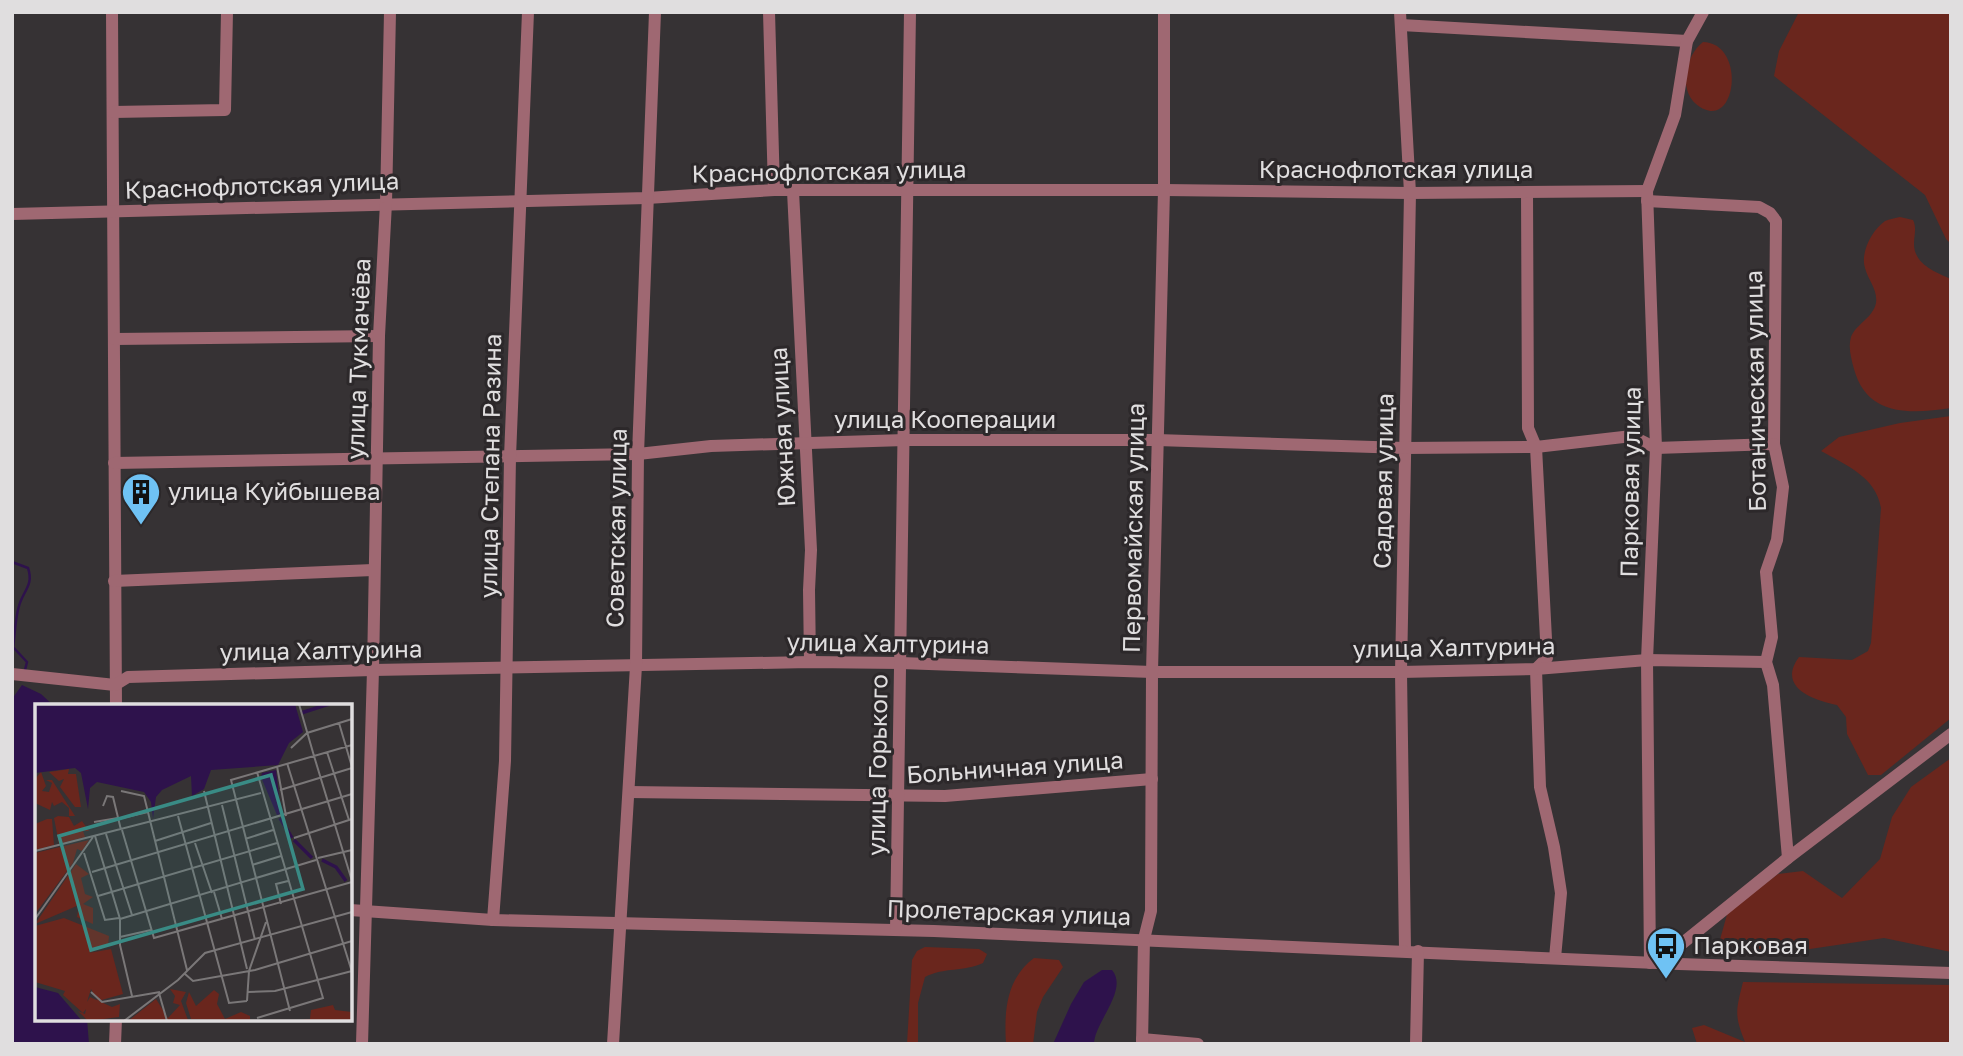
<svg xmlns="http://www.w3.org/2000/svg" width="1963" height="1056" font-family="'Golos Text',sans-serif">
<rect width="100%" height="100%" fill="#363234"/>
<g fill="#6a261d">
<polygon points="1799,12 1951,12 1951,244 1946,239 1925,195 1774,76 1779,51"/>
<path d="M1703 42C1748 43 1736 137 1696 104 1678 89 1686 55 1703 42Z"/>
<path d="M1900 217 1913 220C1917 228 1914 235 1914 244 1914 264 1935 272 1951 279V408C1911 414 1867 417 1854 369 1851 358 1848 347 1851 337 1856 324 1873 318 1876 303 1878 290 1868 280 1865 268 1860 253 1872 230 1885 221 1889 219 1896 218 1900 217Z"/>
<path d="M1951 416V718L1881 775H1868L1847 734 1846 717 1837 705C1812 700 1777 687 1799 657L1852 660 1868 651 1871 643 1881 508C1876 477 1846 465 1821 451L1839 437 1900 423Z"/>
<polygon points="1951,758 1951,952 1884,938 1769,955 1719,943 1728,911 1778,874 1803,871 1842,898 1880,859 1892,817 1911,787"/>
<path d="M925 947 979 949 987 954 983 963C964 972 944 967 925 977L918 1003V1044H907L912 960 917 951Z"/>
<path d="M1034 958 1059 960 1063 967 1043 997 1037 1012 1033 1044H1006C1004 1011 1006 979 1034 958Z"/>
<path d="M1743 982 1951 985V1044H1697L1692 1028 1704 1025 1745 1042C1734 1015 1736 1010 1743 982Z"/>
</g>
<g fill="#2e124c">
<polygon points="22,685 41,694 54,706 37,706 37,1019 87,1019 89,1044 12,1044 12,699"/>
<path d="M1102 970H1112C1129 990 1094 1023 1094 1044H1053L1071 1004 1084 982Z"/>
</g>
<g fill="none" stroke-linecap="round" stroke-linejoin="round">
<path stroke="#2e124c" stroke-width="2.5" d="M12 562 28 568C34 585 23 591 19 606 15 619 15 634 13 647L27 662 25 670"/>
<g stroke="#9f6872" stroke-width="12">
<polyline points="112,12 116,706"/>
<polyline points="769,12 774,190"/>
<polyline points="1400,12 1410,193 1401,672 1405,950"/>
<polyline points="1401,25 1687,41"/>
<polyline points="113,112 225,110 227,12"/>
<polyline points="793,191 811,550 809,590 810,662"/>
<polyline points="1527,192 1528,428 1536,447 1547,658 1536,669 1540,787 1554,847 1561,893 1555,958"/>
<polyline points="1647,201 1759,207 1770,213 1776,221 1774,444 1783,487 1777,540 1766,572 1772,637 1766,662 1773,685 1788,858"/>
<polyline points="12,214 647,198 774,190 1164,190 1410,193 1647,191"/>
<polyline points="114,339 379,336"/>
<polyline points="114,463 638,454 711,446 905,440 1157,440 1405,448 1536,447 1632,436 1656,448 1774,444"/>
<polyline points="114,581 373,570"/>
<polyline points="12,674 115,685 128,677 373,670 810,662 901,663 1152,672 1401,672 1536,669 1647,660 1766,662"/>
<polyline points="629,792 945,796 1152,779"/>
<polyline points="350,910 493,920 934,931 1679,964 1951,973"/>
<polyline points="493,920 505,761 510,457 528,12"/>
<polyline points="896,930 910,12"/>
<polyline points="1650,963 1647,660 1656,448 1647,191 1675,115 1687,41 1703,12"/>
<polyline points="1666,963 1679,946 1788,858 1951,734"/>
<polyline points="1142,1039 1198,1044"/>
<polyline points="115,1044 116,1019"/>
<polyline points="362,1044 373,670 379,336 386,203 390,12"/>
<polyline points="613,1044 636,666 638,454 655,12"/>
<polyline points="1142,1044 1144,939 1151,911 1152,672 1164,190 1164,12"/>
<polyline points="1416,1044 1418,951"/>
</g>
</g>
<defs>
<g id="building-pin" transform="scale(2.0125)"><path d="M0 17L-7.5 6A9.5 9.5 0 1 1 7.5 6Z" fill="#6fc2f4" stroke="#2c282a"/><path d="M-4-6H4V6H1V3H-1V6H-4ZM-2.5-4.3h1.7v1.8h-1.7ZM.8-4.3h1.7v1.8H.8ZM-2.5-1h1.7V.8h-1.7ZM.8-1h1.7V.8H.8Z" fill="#111"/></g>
<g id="bus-pin" transform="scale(2.0125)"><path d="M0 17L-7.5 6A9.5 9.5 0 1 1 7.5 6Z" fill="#6fc2f4" stroke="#2c282a"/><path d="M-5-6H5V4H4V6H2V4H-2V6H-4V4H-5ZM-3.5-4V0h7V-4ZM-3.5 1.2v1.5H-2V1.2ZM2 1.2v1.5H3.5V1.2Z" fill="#111"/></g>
</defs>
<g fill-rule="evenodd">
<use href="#building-pin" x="141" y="492"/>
<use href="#bus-pin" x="1666" y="946"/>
</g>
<g text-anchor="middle" stroke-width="6" stroke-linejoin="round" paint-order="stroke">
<g font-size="24" fill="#e0dedf" stroke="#2c282a">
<text x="1396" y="178">Краснофлотская улица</text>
<text transform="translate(829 172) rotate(-1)" y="8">Краснофлотская улица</text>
<text transform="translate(262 186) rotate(-2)" y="8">Краснофлотская улица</text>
<text transform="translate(359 359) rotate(-88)" y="8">улица Тукмачёва</text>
<text transform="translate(1756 391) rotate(-91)" y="8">Ботаническая улица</text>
<text x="945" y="428">улица Кооперации</text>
<text transform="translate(783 427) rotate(-93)" y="8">Южная улица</text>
<text transform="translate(491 466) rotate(-89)" y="8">улица Степана Разина</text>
<text transform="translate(1384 481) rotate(-89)" y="8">Садовая улица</text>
<text transform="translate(1631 482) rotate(-89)" y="8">Парковая улица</text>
<text transform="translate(617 528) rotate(-89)" y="8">Советская улица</text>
<text transform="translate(1134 528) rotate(-89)" y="8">Первомайская улица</text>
<text transform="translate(888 644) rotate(1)" y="8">улица Халтурина</text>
<text transform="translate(1454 648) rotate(-1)" y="8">улица Халтурина</text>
<text transform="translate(321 651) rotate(-1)" y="8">улица Халтурина</text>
<text transform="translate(878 765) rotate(-89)" y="8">улица Горького</text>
<text transform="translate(1015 768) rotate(-4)" y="8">Больничная улица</text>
<text transform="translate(1009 913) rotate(2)" y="8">Пролетарская улица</text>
</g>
<g font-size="24" fill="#e0dedf" stroke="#2c282a" text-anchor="start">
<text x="168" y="500">улица Куйбышева</text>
<text x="1693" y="954">Парковая</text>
</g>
</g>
<g transform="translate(35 704)">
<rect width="317" height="317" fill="#363234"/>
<path d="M34 65 33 70H41L46 103H40L25 83 29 75 24 77 14 68ZM6 68 11 82 7 87 14 88 17 79 11 76H17L40 112H34V104L27 98 19 102 17 98 15 106 0 99V75ZM23 112 34 113 39 122 47 117 54 127H48L50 133 24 140 19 114ZM12 115H17L19 141 0 146V120ZM54 136 47 147 42 145 38 159 0 210V149ZM41 160 54 170 46 174 50 190 58 193 48 200 58 204V220L42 213 44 201 0 220ZM29 214 74 232 73 242 54 249 76 245 88 290 63 297 56 285 52 298 55 293 77 303 85 300 84 313 53 317 43 307 50 310 51 305 48 309 28 291 30 287 0 278V222ZM135 285 151 288 146 297 153 316 93 317 121 295 133 314 145 301 138 299 140 292ZM179 286 184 290 182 300 190 315 206 308 215 312V317L156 315 151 299 154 288 161 302ZM298 301 300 306 317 308V317H258L275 315 276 306Z" fill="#6a261d"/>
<path d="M0 0H260L268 28 254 39 243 61 176 66 169 85 157 92 156 72 127 86 121 93 118 115 116 98 109 88 62 78 55 84 53 105 46 69 40 64 0 69ZM241 66 246 110 242 111 226 73 227 69ZM0 283 23 289 47 317H0Z" fill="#2e124c"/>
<path fill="none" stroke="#2e124c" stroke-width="3.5" d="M266 9 294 0M245 114 257 134M259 136 277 154M287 156 301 163 311 177"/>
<path fill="none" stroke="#7a7778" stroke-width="2" d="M264 0 279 52M304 19 317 63M256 44 272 29 317 15M292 48 314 116M279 52 317 177M252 59 317 268M242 62 251 112M222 68 288 294 222 314M245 86 317 64M86 87 109 92 152 266M169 87 212 265M187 101 220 236M68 102 72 92 78 93 86 126M143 112 194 299 212 297M83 115 113 108M59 118 83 114M87 126 119 234 317 178M71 130 97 211M60 132 85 215V241L97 292M259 134 317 115M210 135 238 126M120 137 176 119M160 139 177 189M0 147 226 89M49 149 70 216 84 214M283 154 317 146M217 161 246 152M57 168 317 90M179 188 187 215M63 192 242 139M246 200 241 180 253 177M0 215 58 133M85 215 281 156M85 233 116 226M150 270 158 277 220 266 317 237M56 288 67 298 125 288M213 288 240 287 317 267M124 289 132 317M212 297 214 267 231 218M255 307 196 76 317 41M89 317 143 276 170 249 317 208"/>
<path fill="#398b85" fill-opacity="0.15" stroke="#398b85" stroke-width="3.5" d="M236 71 268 185 56 246 24 132Z"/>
<rect width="317" height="317" fill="none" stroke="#e0dedf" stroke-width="3.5"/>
</g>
<rect width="1963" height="1056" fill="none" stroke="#e0dedf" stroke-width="28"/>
</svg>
